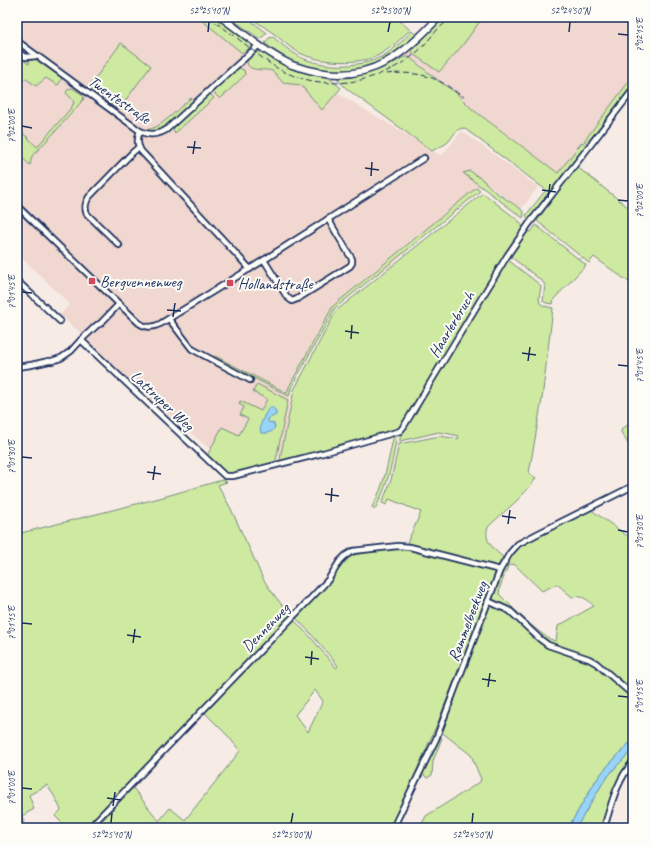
<svg xmlns="http://www.w3.org/2000/svg" width="650" height="845" font-family="Caveat,sans-serif">
<rect width="100%" height="100%" fill="#f7ebe5"/>
<filter id="ink" filterUnits="userSpaceOnUse"><feTurbulence type="fractalNoise" baseFrequency=".025" numOctaves="2"/><feDisplacementMap in="SourceGraphic" scale="8" xChannelSelector="R" yChannelSelector="G"/><feConvolveMatrix kernelMatrix="1 2 1 2 8 2 1 2 1" color-interpolation-filters="sRGB"/></filter>
<g filter="url(#ink)">
<g fill="#f0d7cf">
<polygon points="17,17 215,17 255,43 440,155 443,154 462,131 538,187 521,209 485,182 394,263 333,306 293,381 282,456 234,469 147,397 85,337 60,315 70,304 17,253"/>
<polygon points="438,17 633,17 633,77 560,174 401,56"/>
</g>
<g fill="#cee9a0" stroke="#748c7f" fill-rule="evenodd">
<polygon points="198,17 218,17 249,39 252,46 242,53"/>
<polygon points="229,17 246,17 267,33 260,39"/>
<path d="M250 17H396L410 30C401 39 391 48 379 55 361 65 321 63 302 54 293 50 285 43 277 36 269 30 259 24 250 17Z"/>
<polygon points="443,17 483,17 462,46 439,72 413,54 412,50 429,33"/>
<path d="M412 31 418 37C412 42 405 48 399 52 365 74 323 78 288 59 279 54 272 49 265 43L269 38 273 37C281 44 290 51 300 57 322 68 359 68 381 57 392 51 403 41 412 31Z"/>
<polygon points="121,43 151,66 119,109 89,87"/>
<path d="M257 52H267L294 69 315 75 328 77 341 88 322 110 301 85 283 83C280 80 276 73 272 71 264 68 247 73 247 61Z"/>
<polygon points="17,56 29,64 29,61 35,59 62,78 59,84 57,85 46,78 36,86 25,78 17,87"/>
<path d="M404 57H409L440 82 455 92 472 109 558 173 582 142 586 145 530 217 528 219 526 215 546 190 464 128C455 128 453 138 447 143 443 146 436 148 432 151L347 89 339 81 338 79V77C362 76 384 70 404 57Z"/>
<polygon points="239,68 244,70 245,75 220,99 212,91"/>
<polygon points="633,76 633,84 587,143 584,141"/>
<polygon points="72,88 82,94 84,97 83,100 54,133 32,156 30,165 17,153 17,138 22,132 37,147 71,108 74,103 72,99 66,93 68,89"/>
<polygon points="210,94 214,98 175,133 174,132 173,128"/>
<path d="M191 98 194 101C185 109 167 128 156 131 155 132 150 132 149 132L147 130C150 129 153 128 156 127 167 121 181 106 191 98Z"/>
<polygon points="576,166 633,211 633,285 594,257 589,263 537,221"/>
<polygon points="470,171 483,180 494,191 521,209 524,213 523,218 463,173"/>
<polygon points="476,188 480,191 335,308 291,388 289,396 214,358 215,356 287,393 289,387 333,306"/>
<polygon points="483,193 519,221 523,227 399,430 279,464 294,390 336,311"/>
<polygon points="536,225 586,265 554,299 553,304 546,303 543,301 545,285 542,281 510,256 527,230 531,232"/>
<path d="M508 260 539 284 541 286 539 298 540 303 544 306 553 308 542 399 529 473 536 478C524 497 504 511 488 527 483 540 494 550 503 557L497 567H494L406 545 413 530 421 512 389 499 387 505 382 503 391 480 399 444 440 436 458 439 459 436 450 434 439 432 400 441V437Z"/>
<polygon points="257,384 288,400 275,465 229,475 207,456 222,427 239,435 248,419 240,415 244,407 239,404 240,401 261,411 267,399 253,392"/>
<polygon points="633,423 633,452 621,432 622,428"/>
<path d="M394 435H397C393 460 388 486 375 509L372 507C385 486 388 459 394 435Z"/>
<polygon points="222,480 227,482 218,485 231,509 243,535 252,554 262,577 269,588 291,617 88,828 67,828 55,816 61,810 56,799 47,785 29,795 34,809 22,816 24,822 22,824 24,828 17,828 17,534 49,526 156,499"/>
<path d="M590 509 633 540V691L597 662 554 646 544 640 517 616 493 601 492 599 505 565 509 558 519 546ZM514 564 542 591 557 584 572 597C574 597 577 596 579 597 586 597 589 602 594 606L558 626 556 641C544 640 510 605 499 594L500 587 508 566Z"/>
<path d="M401 547 413 549 493 571 495 574V577L438 722 409 788 390 828H95L133 788 159 821 170 808 185 820 240 751 228 736 205 713 294 620 313 640 336 668 338 666C324 649 311 633 296 618L350 557 356 554ZM315 690 323 701 308 732 295 715Z"/>
<polygon points="492,605 508,612 549,647 559,652 592,664 633,698 633,739 604,770 595,782 568,828 413,828 423,822 426,816 480,782 481,778 480,777 471,755 440,731 489,607"/>
<polygon points="438,735 442,738 433,761 432,775 427,778 422,773"/>
<polygon points="633,749 633,760 617,785 601,828 576,828 604,781 615,768"/>
</g>
<g fill="#97d4f8" stroke="#6592ba">
<path d="M270 407H272L276 411V415L268 419V422L273 423 275 426C274 432 268 434 261 433 258 426 265 413 270 407Z"/>
<polygon points="633,739 633,749 615,768 604,781 576,828 568,828 595,782 604,770"/>
</g>
<g fill="none" stroke-linecap="round" stroke-linejoin="round">
<g stroke="#1b2f5e" stroke-width="8">
<g id="minor">
<path d="M17 41 140 131C149 136 157 135 166 130L259 45"/>
<polyline points="17,52 25,57 37,56"/>
<path d="M140 131C137 138 137 145 141 151L250 269"/>
<path d="M17 206 139 323C146 328 152 328 160 324L264 260 424 158"/>
<path d="M119 245 87 214C84 208 85 203 89 197L132 153 139 147"/>
<polyline points="264,260 287,297 292,301 297,299 350,266 352,263 352,259 328,219"/>
<polyline points="17,281 60,321"/>
<polyline points="169,319 192,349 250,380"/>
<polyline points="81,340 225,476 233,476 323,453 400,431 404,426 507,256 529,224 633,90"/>
<polyline points="17,367 31,365 49,361 52,361 61,358 71,351 81,340 97,325 100,324 119,304"/>
<polyline points="488,601 510,611 540,639 548,645 589,659 596,663 633,695"/>
<polyline points="89,828 313,596 328,580 340,561 345,556 353,551 398,546 410,547 500,570"/>
<polyline points="393,828 436,739 500,570 510,553 518,544 537,534 633,486"/>
<path d="M604 828C611 805 617 780 633 762"/>
</g>
</g>
<g stroke="#1b2f5e" stroke-width="9">
<path id="secondary" d="M221 17C243 33 267 54 292 65 300 68 309 70 318 72 372 82 405 54 439 17"/>
</g>
<use href="#minor" stroke="#fdfcf7" stroke-width="4.5"/>
<use href="#secondary" stroke="#fdfcf7" stroke-width="6"/>
<g stroke="#1b2f5e" stroke-width="1" stroke-dasharray="6 3" stroke-linecap="butt">
<path d="M208 17C221 26 233 35 245 44 255 52 265 61 277 68 320 92 371 86 411 57 421 50 429 39 438 29 443 25 447 21 452 17"/>
<path d="M386 74C405 72 426 73 443 83 450 87 457 93 464 97"/>
</g>
</g>
</g>
<path fill="none" stroke="#1b2f5e" stroke-width="1.5" d="M208 32 209 22M388 32 390 22M569 32 570 22M618 34 628 35M22 126 32 128M187 147 201 148M193 154 195 141M365 168 379 170M371 176 372 162M542 190 556 192M548 198 550 184M618 200 628 201M22 292 32 293M167 310 181 311M173 317 175 303M345 331 359 333M351 339 352 325M522 353 536 355M528 361 530 347M618 365 628 366M22 457 32 458M147 472 161 474M153 480 155 466M325 494 339 496M331 502 332 488M502 516 516 518M508 524 510 510M618 530 628 532M22 623 32 624M127 635 141 637M133 643 135 629M305 657 319 659M311 665 312 651M482 679 496 681M488 687 490 673M618 696 628 697M22 788 32 789M107 798 121 800M113 806 115 792M111 823 112 813M291 823 293 813M472 823 473 813"/>
<g fill="#d1495b" stroke="#fdfcf7" stroke-width="1.5">
<rect x="88" y="277" width="8" height="8" rx="2"/>
<rect x="226" y="279" width="8" height="8" rx="2"/>
</g>
<g text-anchor="middle" stroke-width="4" stroke-linejoin="round" paint-order="stroke">
<g font-size="16" fill="#1b2f5e" stroke="#fdfcf7">
<text transform="translate(120 99) rotate(35)" y="6">Twentestraße</text>
<text transform="translate(451 324) rotate(-59)" y="6">Haarlerbruch</text>
<text transform="translate(163 400) rotate(43)" y="6">Lattruper Weg</text>
<text transform="translate(467 621) rotate(-69)" y="6">Rammelbeekweg</text>
<text transform="translate(265 627) rotate(-46)" y="6">Dennenweg</text>
</g>
<g font-size="16" fill="#1b2f5e" stroke="#fdfcf7" text-anchor="start">
<text x="100" y="287">Bergvennenweg</text>
<text x="238" y="289">Hollandstraße</text>
</g>
</g>
<rect width="650" height="845" fill="none" stroke="#fdfcf7" stroke-width="44"/>
<rect x="22" y="22" width="606" height="801" fill="none" stroke="#1b2f5e" stroke-width="1.5"/>
<g font-size="10" text-anchor="middle" fill="#1b2f5e">
<text x="209" y="14">52°25'10"N</text>
<text x="390" y="14">52°25'00"N</text>
<text x="570" y="14">52°24'50"N</text>
<text transform="translate(639 35) rotate(-90)" y="4">7°02'15"E</text>
<text transform="translate(11 126) rotate(-90)" y="4">7°02'00"E</text>
<text transform="translate(639 201) rotate(-90)" y="4">7°02'00"E</text>
<text transform="translate(11 292) rotate(-90)" y="4">7°01'45"E</text>
<text transform="translate(639 366) rotate(-90)" y="4">7°01'45"E</text>
<text transform="translate(11 457) rotate(-90)" y="4">7°01'30"E</text>
<text transform="translate(639 532) rotate(-90)" y="4">7°01'30"E</text>
<text transform="translate(11 623) rotate(-90)" y="4">7°01'15"E</text>
<text transform="translate(639 697) rotate(-90)" y="4">7°01'15"E</text>
<text transform="translate(11 788) rotate(-90)" y="4">7°01'00"E</text>
<text x="111" y="838">52°25'10"N</text>
<text x="291" y="838">52°25'00"N</text>
<text x="472" y="838">52°24'50"N</text>
</g>
</svg>
